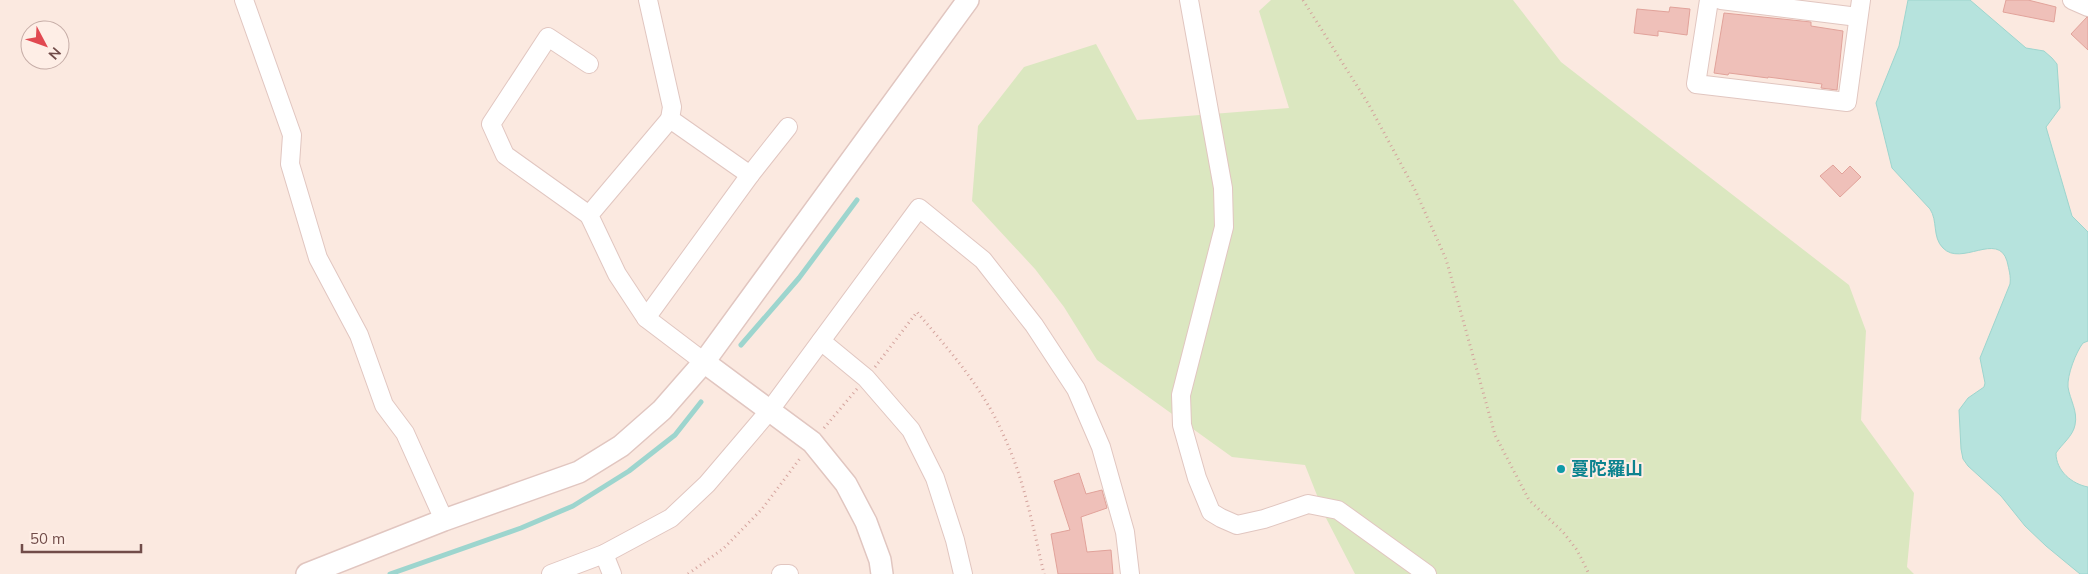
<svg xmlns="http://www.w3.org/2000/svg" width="2088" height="574" font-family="Mulish,'Noto Sans JP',sans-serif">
<rect width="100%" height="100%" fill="#fbe9e0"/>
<polygon fill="#dbe7c0" points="1271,0 1513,0 1561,62 1849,285 1866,331 1861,420 1914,493 1907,567 1914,574 1355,574 1326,518 1305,465 1232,457 1097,360 1064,307 1035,269 972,201 978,126 1024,67 1096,44 1137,120 1289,108 1259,11"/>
<path fill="#b6e3dd" stroke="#9dd5ce" d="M1908 0H1970L2026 48 2044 51 2052 58 2057 64 2060 108 2046 127 2072 216 2088 232V341L2083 343C2076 352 2067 375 2068 387 2070 400 2078 411 2075 425 2073 436 2062 444 2056 453 2056 471 2072 484 2088 487V574H2080L2046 546 2025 526 2001 496 1968 466 1963 459 1961 449 1959 410 1968 398 1984 387 1985 383 1980 358 2010 284C2011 276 2009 270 2007 261 1998 231 1961 267 1943 248 1932 237 1938 221 1930 209L1892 168 1876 103 1899 46Z"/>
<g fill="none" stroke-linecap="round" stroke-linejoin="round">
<g stroke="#9dd5ce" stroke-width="5">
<polyline points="741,345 799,278 857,200"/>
<polyline points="390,574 521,528 573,506 629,471 675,435 701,402"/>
</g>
</g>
<g fill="#efc0b9" stroke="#e1a29a">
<polygon points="2006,0 2028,0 2056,7 2054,22 2003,12"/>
<polygon points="1670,7 1690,9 1687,35 1658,31 1658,36 1634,33 1637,9 1669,12"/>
<polygon points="1724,13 1811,22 1811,26 1843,31 1837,90 1821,88 1822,84 1768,77 1768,78 1729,73 1728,75 1714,73"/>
<polygon points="2087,17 2088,17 2088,50 2071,34"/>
<polygon points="1833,165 1842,174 1850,166 1861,177 1840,197 1820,176"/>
<polygon points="1079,473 1086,494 1102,490 1107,508 1081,517 1087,552 1111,550 1113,574 1058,574 1051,534 1070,530 1054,481"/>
</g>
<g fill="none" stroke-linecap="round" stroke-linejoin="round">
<g stroke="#e1c6c0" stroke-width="20">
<g id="minor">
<polyline points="244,0 292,135 290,164 318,258 359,335 384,405 405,433 444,520"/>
<polyline points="648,0 672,107 670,119"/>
<polyline points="1189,0 1223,188 1224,227 1181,395 1182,425 1197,478 1211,512 1221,518 1237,525 1264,519 1308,504 1338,510 1427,574"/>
<polyline points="1709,0 1696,84 1847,102 1861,0"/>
<polyline points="1721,0 1858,17"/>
<polyline points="2072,0 2088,7"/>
<polyline points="589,215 505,155 491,124 548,37 589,64"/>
<polyline points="646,318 750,175 788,127"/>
<polyline points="821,341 866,378 911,430 935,478 955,540 963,574"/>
<polyline points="704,362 646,318 617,274 589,215 670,119 750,175"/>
<polyline points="604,554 612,574"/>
<polyline points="551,574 604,554 671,518 707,484 770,410 919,208 983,260 1034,325 1076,389 1101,447 1125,532 1130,574"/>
<polyline points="781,574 789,574"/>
</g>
</g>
<g stroke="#e1c6c0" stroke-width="24">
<g id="tertiary">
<polyline points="704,362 812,442 846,484 866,522 880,560 882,574"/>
<polyline points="307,574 444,520 579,472 621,446 662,410 704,362 968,0"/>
</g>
</g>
<g stroke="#d4a39d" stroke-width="3" stroke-dasharray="1 4" stroke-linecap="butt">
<polyline points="1303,0 1369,105 1415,190 1446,259 1495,435 1529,500 1563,532 1577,550 1589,574"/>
<path d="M875 367 917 312C949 350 983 388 1003 434 1024 478 1033 527 1044 574"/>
<polyline points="824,428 857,389"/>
<polyline points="688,574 724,548 762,509 801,457"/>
</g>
<use href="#minor" stroke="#fff" stroke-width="18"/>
<use href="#tertiary" stroke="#fff" stroke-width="21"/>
</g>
<circle fill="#0f9aa8" stroke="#feeee6" stroke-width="2" cx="1561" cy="469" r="5"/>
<g text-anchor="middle" stroke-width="4" stroke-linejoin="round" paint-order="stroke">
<g font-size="18" font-weight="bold" fill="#0d838f" stroke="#feeee6" text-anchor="start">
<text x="1571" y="475">蔓陀羅山</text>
</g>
</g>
<g transform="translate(45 45) rotate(131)"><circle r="24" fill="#feeee6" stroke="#c6ada7"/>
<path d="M0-4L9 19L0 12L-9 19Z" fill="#e14951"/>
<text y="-8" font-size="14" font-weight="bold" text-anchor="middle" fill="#714c49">N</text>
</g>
<path d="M22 544v8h119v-8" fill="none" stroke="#714c49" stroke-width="2.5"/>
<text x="30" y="544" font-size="15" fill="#714c49" stroke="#feeee6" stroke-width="4" paint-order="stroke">50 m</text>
</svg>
